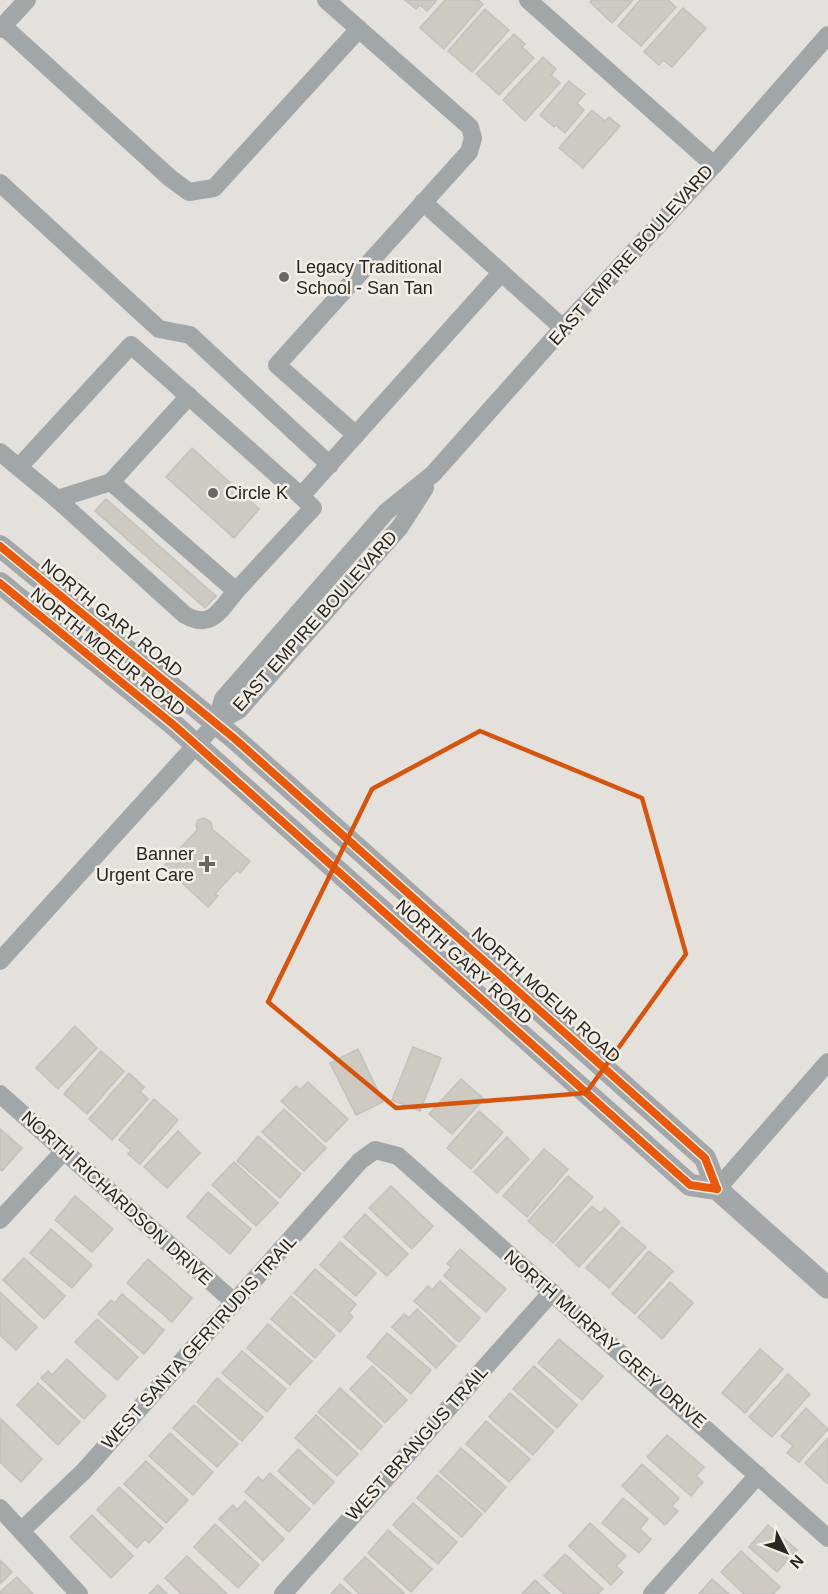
<svg xmlns="http://www.w3.org/2000/svg" width="828" height="1594" font-family="Helvetica,sans-serif">
<rect width="100%" height="100%" fill="#e4e1dd"/>
<g fill="#cfcac1" stroke="#c2c1bd" stroke-width="1.5">
<polygon points="405,0 437,0 427,11 420,5 416,9"/>
<polygon points="445,0 478,0 483,4 444,49 420,28"/>
<polygon points="592,0 633,0 612,23 590,2"/>
<polygon points="640,0 668,0 676,7 641,46 618,26"/>
<polygon points="683,8 706,28 672,67 663,60 659,65 644,52"/>
<polygon points="485,9 509,30 472,72 448,51"/>
<polygon points="514,34 525,44 522,47 534,58 499,95 476,74"/>
<polygon points="543,57 556,69 551,75 560,83 525,121 503,100"/>
<polygon points="569,81 585,94 577,103 584,110 565,133 556,125 554,127 540,115"/>
<polygon points="592,110 605,121 609,117 620,126 583,168 559,148"/>
<polygon points="192,448 259,509 234,538 166,477"/>
<polygon points="106,499 216,596 205,608 95,511"/>
<polygon points="204,818 211,822 212,829 250,861 240,873 237,870 215,894 218,896 208,907 164,866 197,830 196,825 198,820"/>
<polygon points="75,1026 97,1048 58,1089 36,1068"/>
<polygon points="413,1047 441,1058 420,1111 392,1100"/>
<polygon points="358,1049 383,1102 356,1115 330,1063"/>
<polygon points="101,1051 124,1071 87,1114 64,1094"/>
<polygon points="129,1073 144,1087 140,1092 148,1099 112,1140 89,1119"/>
<polygon points="461,1079 484,1099 452,1134 429,1114"/>
<polygon points="308,1082 348,1119 326,1142 281,1101 296,1086 300,1090"/>
<polygon points="154,1099 178,1120 140,1164 128,1154 131,1150 119,1140"/>
<polygon points="284,1109 326,1148 304,1171 262,1132"/>
<polygon points="479,1111 503,1132 471,1169 447,1148"/>
<polygon points="0,1129 22,1148 2,1171 0,1169"/>
<polygon points="178,1131 200,1153 167,1188 144,1167"/>
<polygon points="258,1136 301,1174 280,1198 237,1161"/>
<polygon points="507,1137 529,1159 497,1193 474,1172"/>
<polygon points="544,1149 568,1169 527,1217 503,1196"/>
<polygon points="234,1162 278,1203 256,1226 212,1185"/>
<polygon points="568,1176 593,1197 553,1243 528,1221"/>
<polygon points="391,1186 433,1226 412,1249 369,1208"/>
<polygon points="208,1192 251,1229 230,1254 187,1217"/>
<polygon points="75,1196 113,1229 92,1252 55,1220"/>
<polygon points="592,1206 600,1213 605,1208 620,1222 579,1267 556,1245"/>
<polygon points="365,1214 408,1254 387,1276 344,1237"/>
<polygon points="622,1227 646,1247 609,1288 586,1268"/>
<polygon points="51,1229 92,1265 72,1288 30,1253"/>
<polygon points="340,1242 376,1273 356,1296 320,1265"/>
<polygon points="460,1249 506,1289 486,1312 444,1276 451,1267 447,1264"/>
<polygon points="649,1251 673,1271 635,1314 612,1294"/>
<polygon points="24,1258 65,1296 44,1319 3,1280"/>
<polygon points="148,1259 192,1298 172,1322 127,1283"/>
<polygon points="315,1269 356,1304 349,1313 353,1317 340,1332 294,1293"/>
<polygon points="440,1281 480,1318 459,1342 414,1301 428,1286 432,1290"/>
<polygon points="670,1282 693,1303 662,1339 638,1317"/>
<polygon points="0,1292 37,1327 16,1350 0,1335"/>
<polygon points="122,1294 164,1330 144,1354 98,1314 111,1300 115,1303"/>
<polygon points="291,1296 335,1335 315,1358 271,1319"/>
<polygon points="417,1309 456,1346 436,1368 392,1327 404,1314 409,1318"/>
<polygon points="97,1319 138,1357 117,1380 75,1342"/>
<polygon points="268,1324 312,1361 290,1385 247,1348"/>
<polygon points="387,1333 431,1370 411,1394 367,1357"/>
<polygon points="559,1339 603,1376 582,1400 538,1363"/>
<polygon points="760,1349 783,1369 745,1413 722,1393"/>
<polygon points="242,1351 286,1389 267,1412 222,1373"/>
<polygon points="67,1359 106,1396 84,1419 41,1378 48,1371 52,1375"/>
<polygon points="372,1366 407,1400 385,1423 350,1389"/>
<polygon points="534,1366 577,1405 557,1428 513,1389"/>
<polygon points="788,1374 810,1394 772,1437 749,1417"/>
<polygon points="217,1378 263,1417 242,1441 197,1402"/>
<polygon points="38,1383 80,1422 58,1445 17,1405"/>
<polygon points="340,1388 382,1426 361,1450 318,1412"/>
<polygon points="510,1393 554,1431 533,1455 489,1417"/>
<polygon points="194,1405 238,1444 217,1467 173,1428"/>
<polygon points="806,1408 828,1429 799,1462 787,1453 793,1446 781,1436"/>
<polygon points="316,1415 358,1454 337,1476 295,1438"/>
<polygon points="1,1419 42,1459 21,1482 0,1462"/>
<polygon points="486,1421 530,1459 509,1482 466,1444"/>
<polygon points="170,1433 213,1472 193,1495 149,1456"/>
<polygon points="667,1435 704,1467 696,1476 703,1482 691,1496 647,1457"/>
<polygon points="828,1438 828,1484 805,1463"/>
<polygon points="461,1448 506,1487 485,1512 440,1472"/>
<polygon points="298,1449 334,1482 314,1504 278,1471"/>
<polygon points="146,1461 188,1500 166,1523 124,1484"/>
<polygon points="642,1464 679,1498 672,1506 678,1511 665,1525 622,1486"/>
<polygon points="270,1473 310,1509 289,1532 245,1492 258,1477 263,1481"/>
<polygon points="437,1475 482,1514 462,1537 417,1498"/>
<polygon points="119,1487 163,1528 149,1543 145,1539 137,1548 97,1510"/>
<polygon points="623,1498 648,1519 640,1529 651,1539 639,1553 602,1523"/>
<polygon points="245,1501 284,1539 263,1561 219,1519 233,1505 237,1510"/>
<polygon points="413,1503 457,1542 438,1564 393,1525"/>
<polygon points="92,1515 133,1556 111,1578 70,1537"/>
<polygon points="590,1523 626,1556 616,1566 623,1572 611,1585 569,1546"/>
<polygon points="215,1524 259,1565 238,1588 194,1547"/>
<polygon points="768,1525 797,1550 777,1572 749,1547"/>
<polygon points="388,1530 432,1569 411,1592 368,1553"/>
<polygon points="741,1551 780,1587 773,1594 744,1594 721,1572"/>
<polygon points="565,1554 603,1589 598,1594 564,1594 544,1576"/>
<polygon points="187,1556 227,1594 181,1594 165,1578"/>
<polygon points="365,1557 404,1593 403,1594 359,1594 344,1579"/>
<polygon points="0,1560 12,1572 0,1584"/>
<polygon points="17,1577 33,1594 0,1594 0,1592"/>
<polygon points="712,1579 729,1594 699,1594"/>
<polygon points="535,1580 550,1594 522,1594"/>
<polygon points="340,1584 351,1594 331,1594"/>
<polygon points="158,1585 167,1594 149,1594"/>
</g>
<g fill="none" stroke-linecap="round" stroke-linejoin="round">
<g stroke="#a1a6a8" stroke-width="18">
<polyline points="326,0 470,127 473,138 469,152 277,365 356,435"/>
<polyline points="528,0 714,165"/>
<polyline points="3,26 170,178 189,192 214,188 359,29"/>
<polyline points="0,29 27,0"/>
<polyline points="0,183 159,329 190,335 330,465"/>
<polyline points="423,202 563,328"/>
<polyline points="0,452 57,499 111,482 236,591 313,508 301,496 501,273"/>
<polyline points="19,467 131,345 301,496"/>
<polyline points="111,482 189,396"/>
<path d="M57 499 185 615C212 630 220 610 236 591"/>
<polyline points="216,723 223,699 386,512 433,474 563,328 714,165 828,35"/>
<polyline points="0,961 216,723 239,710 400,527 425,488"/>
<polyline points="0,1094 234,1302"/>
<polyline points="717,1189 828,1062"/>
<polyline points="0,1220 64,1151"/>
<polyline points="0,1508 79,1594"/>
<polyline points="21,1531 84,1471 360,1161 375,1150 398,1156 828,1538"/>
<polyline points="283,1594 552,1292"/>
<polyline points="652,1594 758,1475"/>
</g>
<g stroke="#a4a7a9" stroke-width="22">
<polyline points="0,546 235,739 705,1158 717,1189"/>
<polyline points="0,583 175,726 690,1185 717,1189 828,1288"/>
</g>
<g stroke="#f4efe7" stroke-width="11">
<g id="cycleway">
<polyline points="0,546 235,739 705,1158 717,1189"/>
<polyline points="0,583 175,726 690,1185 717,1189"/>
</g>
</g>
<use href="#cycleway" stroke="#e8590c" stroke-width="8"/>
</g>
<path fill="none" stroke="#d5540e" stroke-width="4.5" stroke-linejoin="round" d="M480 731 642 798 686 954 586 1093 396 1108 268 1002 372 789Z"/>
<g fill="#6a6865" stroke="#f4efe7" stroke-width="2">
<circle cx="284" cy="277" r="6"/>
<circle cx="213" cy="493" r="6"/>
<path d="M204 855h6v6h6v6h-6v6h-6v-6h-6v-6h6z"/>
</g>
<g text-anchor="middle" stroke-width="5" stroke-linejoin="round" paint-order="stroke">
<g font-size="18" fill="#292724" stroke="#f4efe7">
<text transform="translate(631 255) rotate(-48)" y="6">EAST EMPIRE BOULEVARD</text>
<text transform="translate(112 618) rotate(39)" y="6">NORTH GARY ROAD</text>
<text transform="translate(315 621) rotate(-48)" y="6">EAST EMPIRE BOULEVARD</text>
<text transform="translate(108 652) rotate(39)" y="6">NORTH MOEUR ROAD</text>
<text transform="translate(464 962) rotate(42)" y="6">NORTH GARY ROAD</text>
<text transform="translate(546 995) rotate(42)" y="6">NORTH MOEUR ROAD</text>
<text transform="translate(117 1198) rotate(42)" y="6">NORTH RICHARDSON DRIVE</text>
<text transform="translate(605 1339) rotate(41)" y="6">NORTH MURRAY GREY DRIVE</text>
<text transform="translate(199 1342) rotate(-48)" y="6">WEST SANTA GERTRUDIS TRAIL</text>
<text transform="translate(417 1443) rotate(-48)" y="6">WEST BRANGUS TRAIL</text>
</g>
<g font-size="18" fill="#292724" stroke="#f4efe7" text-anchor="start">
<text x="296" y="273">Legacy Traditional<tspan x="296" dy="21">School - San Tan</tspan></text>
<text x="225" y="499">Circle K</text>
<text x="194" y="860" text-anchor="end">Banner<tspan x="194" dy="21">Urgent Care</tspan></text>
</g>
</g>
<g transform="translate(786 1552) rotate(132)" stroke="#f4efe7" stroke-width="4.5" paint-order="stroke">
<path d="M0-4.5L10 22L0 15L-10 22Z" fill="#292724"/>
<text y="-9" font-size="16" font-weight="bold" text-anchor="middle" fill="#292724">N</text>
</g>
</svg>
